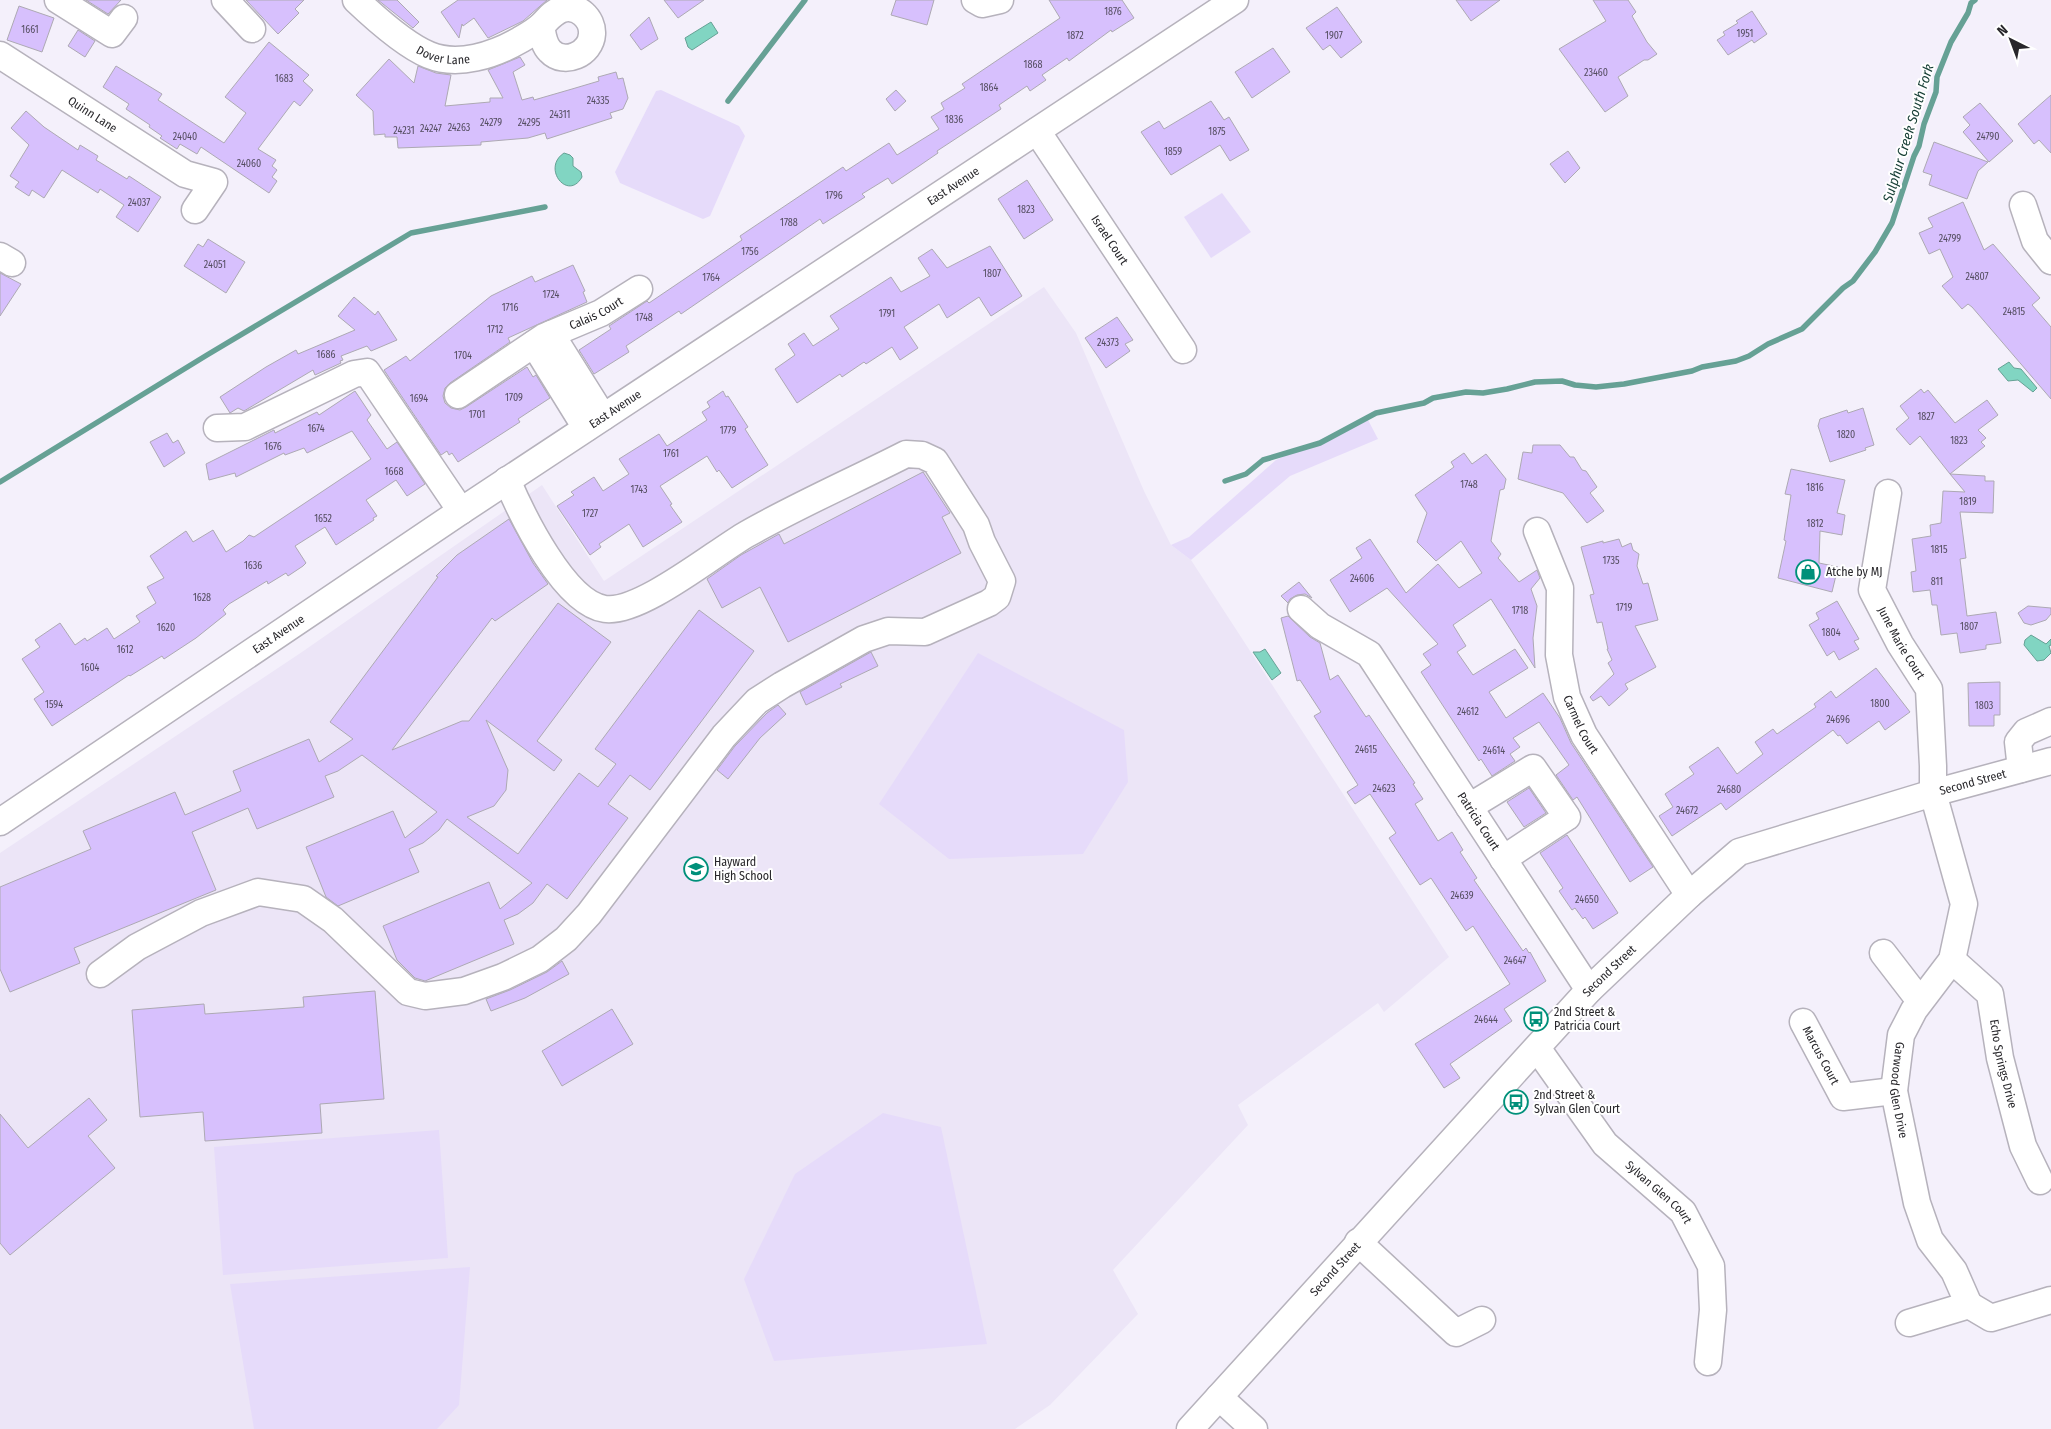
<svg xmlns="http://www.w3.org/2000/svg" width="2051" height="1429" font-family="'Fira Sans Condensed',sans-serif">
<rect width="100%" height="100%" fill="#f4f0fb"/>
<polygon fill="#ece5f7" points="1044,287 1076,333 1144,491 1171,545 1191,560 1449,957 1384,1012 1378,1003 1238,1105 1248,1125 1113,1270 1138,1314 1050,1405 1015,1429 0,1429 0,853 302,652 542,485 604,581"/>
<g fill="#e6dbfa">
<polygon points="661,90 739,126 745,136 710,216 703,219 620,183 615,172 656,91"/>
<polygon points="1222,193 1251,232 1211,258 1184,217"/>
<polygon points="1367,418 1378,439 1290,476 1191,560 1171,545 1189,537 1276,460"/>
<polygon points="978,653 1124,730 1128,782 1083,854 949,859 879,804"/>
<polygon points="883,1113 941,1127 987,1344 774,1361 744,1279 795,1174"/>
<polygon points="439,1130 448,1258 223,1275 214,1147"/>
<polygon points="470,1267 459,1405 437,1429 254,1429 230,1284"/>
</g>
<g fill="#81d5c2" stroke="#66a195">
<polygon points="711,22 718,33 692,50 688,47 685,38"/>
<path d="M564 153 570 155 573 158V166L581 172 582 177C568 202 541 168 564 153Z"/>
<polygon points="2009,362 2014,368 2021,369 2037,388 2033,392 2018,380 2008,381 1998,369"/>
<polygon points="2031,635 2046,644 2051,639 2051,645 2049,646 2051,653 2044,660 2037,661 2024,645 2025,640"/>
<polygon points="1265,649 1281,673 1272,680 1253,652 1260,652"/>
</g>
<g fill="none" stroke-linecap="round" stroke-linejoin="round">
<g stroke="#66a195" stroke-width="5.5">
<polyline points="728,101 805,0"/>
<polyline points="1225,481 1246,474 1263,460 1320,443 1376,413 1424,403 1433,398 1466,392 1483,393 1507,389 1535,382 1562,381 1575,385 1596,387 1624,384 1692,371 1702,367 1736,361 1749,356 1768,344 1802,329 1843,288 1853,281 1875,252 1892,223 1914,156 1919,146 1924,124 1936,92 1937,77 1951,42 1968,13 1971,3 1975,0"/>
<polyline points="0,482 207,355 411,233 545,207"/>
</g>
</g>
<g fill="#d7c0fd" stroke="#ada9b3">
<polygon points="86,0 121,0 108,14"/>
<polygon points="246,0 304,0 295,9 299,13 278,34"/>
<polygon points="378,0 397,0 419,22 413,28"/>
<polygon points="458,0 547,0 523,21 488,38 474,18 463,26 462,24 459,38 441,12"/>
<polygon points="664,0 704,0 678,18"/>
<polygon points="896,0 934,0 927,25 891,15"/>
<polygon points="1049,0 1122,0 1134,18 1112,32 1111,30 1069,61 1067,58 1042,75 1046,80 1030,91 1027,86 999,105 1001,109 937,151 938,153 919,166 892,184 888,178 862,194 865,197 823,224 820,219 681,314 679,311 626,346 629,352 594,374 579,350 611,329 609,326 647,301 649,303 717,257 742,240 740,236 843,167 846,171 889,143 897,155 939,129 931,117 944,109 941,103 965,88 962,84 1060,18"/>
<polygon points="1456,0 1500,0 1471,21"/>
<polygon points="1593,0 1628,0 1636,12 1632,16 1647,42 1657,54 1648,60 1644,60 1618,77 1628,96 1605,112 1559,49 1606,21"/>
<polygon points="19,6 54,18 42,52 7,40"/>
<polygon points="1337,7 1362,42 1341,58 1330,45 1323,50 1306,28"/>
<polygon points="1752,11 1767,34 1754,43 1752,40 1728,55 1717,40 1725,35 1723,32 1738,23 1736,21"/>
<polygon points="649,17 658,39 641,50 630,35"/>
<polygon points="78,30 95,41 85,57 68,46"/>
<polygon points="269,42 309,75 303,81 313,90 300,106 294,101 258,149 276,160 272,166 277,170 272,177 277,181 269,193 201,147 197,154 180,144 177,149 160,138 162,136 149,127 150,125 126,109 129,104 103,87 116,66 162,94 158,100 224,143 246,113 225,97"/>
<polygon points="1273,48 1290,72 1252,98 1235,72"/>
<polygon points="520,57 525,65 513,72 522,100 533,97 534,100 572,89 599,81 598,77 616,72 618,79 623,78 628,98 623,109 610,113 612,118 547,139 545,133 528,138 481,142 481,145 398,148 397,137 385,137 385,134 374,135 373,111 356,95 389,59 414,83 418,66 436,73 451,75 445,106 490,102 490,98 503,98 488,70"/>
<polygon points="896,90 906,101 895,111 886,99"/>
<polygon points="2051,95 2051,153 2039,140 2034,144 2018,124"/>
<polygon points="1211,101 1224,120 1229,117 1249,150 1230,161 1220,145 1171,175 1141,132 1159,121 1164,129"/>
<polygon points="1980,103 2013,141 1989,162 1963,132 1970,125 1963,117"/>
<polygon points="26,111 44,127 78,150 80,145 98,156 96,160 127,179 129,176 161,197 138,232 116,217 124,205 100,189 98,193 62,170 44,198 32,190 29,196 15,187 19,182 10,176 29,145 11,128"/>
<polygon points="1934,142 1988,162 1978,171 1967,199 1929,185 1932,175 1923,172"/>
<polygon points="1568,151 1580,168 1565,183 1550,164"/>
<polygon points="1027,180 1053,220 1024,239 998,199"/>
<polygon points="1963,202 1984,250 1993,244 2040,298 2032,305 2051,327 2051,399 1972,307 1968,304 1962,309 1942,286 1953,277 1940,249 1929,254 1919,233 1933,227 1928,218"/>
<polygon points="208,239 245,262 226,293 184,266 198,244 203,247"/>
<polygon points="990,246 1022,296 991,316 979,297 947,318 939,304 904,327 918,348 900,360 892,347 866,364 864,362 842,377 840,374 797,403 775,369 795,355 788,344 804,333 813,346 839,329 830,316 891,277 901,292 930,276 918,258 932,249 947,268"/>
<polygon points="573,265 585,291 583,292 587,302 508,338 510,342 450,383 445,388 443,396 445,403 451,408 460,410 466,407 527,367 533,377 536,375 550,398 518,419 520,422 458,462 452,453 449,455 447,451 441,455 384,370 406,356 410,361 491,296 532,276 535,282"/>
<polygon points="0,273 21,284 0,316"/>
<polygon points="354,297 375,315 378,311 397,340 371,351 367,346 341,356 343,360 340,361 341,363 315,375 313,370 249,408 244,411 238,408 230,413 220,397 266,367 296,350 298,354 355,330 338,316"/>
<polygon points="1117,317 1133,340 1125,344 1130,351 1106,368 1085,338"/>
<polygon points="1921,389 1924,393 1928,390 1955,423 1987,400 1998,415 1978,430 1986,438 1981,442 1985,446 1950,474 1920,436 1910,445 1896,429 1909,418 1900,406"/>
<polygon points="355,391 371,415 367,420 387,449 397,442 425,484 407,496 396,480 366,500 377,516 373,518 374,520 336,545 325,527 295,546 306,563 303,566 288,576 286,573 268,584 267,581 229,604 223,610 226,614 196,638 164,659 162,656 130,676 129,675 52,726 34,699 44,692 22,659 40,647 35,640 60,623 75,645 85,638 87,641 107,628 114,639 140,622 136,616 156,603 147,587 164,578 150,556 186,531 193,542 213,530 226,552 243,541 249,535 254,537 371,459 352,431 307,453 304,448 285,455 284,453 236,477 235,473 209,480 206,464 274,430 275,433 317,412 319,415"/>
<polygon points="723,391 726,397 728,396 748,427 745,429 768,465 732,488 719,470 717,472 707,456 660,486 672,504 670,505 682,522 643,547 629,524 599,544 601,547 590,555 557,506 574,495 571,492 594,477 603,491 629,474 619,459 659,434 667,446 707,420 702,412 710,407 707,402"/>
<polygon points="1863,408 1874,445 1865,448 1866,450 1830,462 1818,426 1820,419 1847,410 1848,413"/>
<polygon points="167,433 173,443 178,440 185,453 164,467 150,442"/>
<polygon points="1533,445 1560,445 1570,457 1574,457 1582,470 1586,471 1597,487 1590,493 1604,511 1587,523 1563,493 1518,479 1523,452 1532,453"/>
<polygon points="1464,453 1472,464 1486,454 1506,479 1504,489 1500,490 1491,541 1501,554 1498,558 1519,582 1537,570 1540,578 1531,589 1537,606 1533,638 1535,668 1491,599 1453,625 1466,646 1457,652 1473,675 1515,649 1528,668 1489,692 1506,718 1543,693 1560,718 1571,743 1653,867 1630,882 1577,797 1573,800 1556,775 1569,765 1539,722 1513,738 1520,747 1510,754 1515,761 1492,776 1481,759 1479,761 1421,672 1431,665 1423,654 1438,644 1387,588 1350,612 1330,580 1362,558 1356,548 1370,539 1406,593 1438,564 1459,588 1482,573 1461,541 1436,561 1417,542 1427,513 1415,495 1454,467 1451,462"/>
<polygon points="1791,469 1845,480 1837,513 1845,515 1842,535 1820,531 1819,563 1838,567 1832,592 1778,578 1786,541 1784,540 1791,495 1785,494"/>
<polygon points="923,472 950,513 942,517 961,553 788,642 760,587 722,608 707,579 741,555 779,534 784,544"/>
<polygon points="1950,474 1985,476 1985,481 1994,481 1993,513 1960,512 1966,558 1960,559 1967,616 1996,612 2001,643 1986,645 1986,649 1960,653 1957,633 1941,635 1937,605 1932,605 1930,590 1913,592 1911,572 1916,571 1912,539 1931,536 1930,525 1941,523 1943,491 1965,492"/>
<polygon points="509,519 533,563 548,584 495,621 492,618 392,750 462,721 469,721 558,603 611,642 537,741 562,760 554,771 486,720 508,770 506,790 494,806 467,817 518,854 579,773 598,787 616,764 595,749 699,610 754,651 650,790 630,775 608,804 628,818 567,899 547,884 533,903 518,914 504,920 514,944 425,981 415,978 397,960 383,926 489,882 500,909 532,883 447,819 439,830 423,843 409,849 419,872 338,906 326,897 306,847 393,811 405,838 437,812 362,755 338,771 325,776 334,797 257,829 248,808 192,832 216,890 74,948 80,963 10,992 0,969 0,887 91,849 83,831 175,792 185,815 241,791 233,771 309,739 319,762 353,739 330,722 438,577 436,576 457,555"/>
<polygon points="1619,539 1622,547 1631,543 1633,550 1639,554 1637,566 1643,584 1648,583 1658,620 1635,626 1656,667 1625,684 1628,689 1609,706 1601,696 1593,701 1590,697 1614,674 1608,663 1612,660 1607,649 1608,649 1602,622 1597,623 1590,595 1594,594 1581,547 1603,541 1603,543"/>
<polygon points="1299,582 1312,598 1305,594 1297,595 1290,599 1288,603 1281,596"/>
<polygon points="1837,601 1859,639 1854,641 1859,649 1839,660 1834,651 1827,656 1809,625 1819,619 1816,613"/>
<polygon points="2028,606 2051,608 2051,614 2046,620 2031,625 2024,623 2018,613"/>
<polygon points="1288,616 1310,637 1320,643 1330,680 1338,675 1366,717 1369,715 1415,783 1413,784 1423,799 1415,804 1438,841 1452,832 1463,850 1460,852 1477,878 1474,880 1523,951 1526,948 1529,953 1530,952 1546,981 1504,1009 1512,1021 1450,1064 1460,1078 1444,1088 1415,1044 1510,984 1473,926 1466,931 1431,878 1420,885 1389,838 1396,833 1370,794 1355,804 1347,792 1358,785 1314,716 1321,712 1300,680 1297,681 1281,618"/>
<polygon points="871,652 878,666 840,684 842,687 806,705 800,692"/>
<polygon points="1876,668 1910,712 1885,730 1879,721 1847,744 1840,735 1838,736 1833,730 1726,810 1721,803 1672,836 1659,816 1673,807 1665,794 1694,774 1689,767 1718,747 1737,774 1763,754 1755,742 1773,729 1777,734 1816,707 1814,704 1831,691 1836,698"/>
<polygon points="2000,682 2000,715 1994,715 1994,726 1969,726 1968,683"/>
<polygon points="778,705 786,714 760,738 728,779 717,770 735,746 767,713"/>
<polygon points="1529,788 1546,813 1524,827 1507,802"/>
<polygon points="1567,835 1618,913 1593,929 1585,917 1583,919 1575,908 1572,910 1559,891 1563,888 1540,853"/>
<polygon points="562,961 569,974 525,998 491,1011 486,999 510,990 547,972"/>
<polygon points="375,991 384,1099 320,1104 322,1133 205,1141 203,1112 140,1117 132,1010 204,1004 205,1014 304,1007 303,997"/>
<polygon points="612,1009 633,1044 562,1086 542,1051"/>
<polygon points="89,1098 107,1120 88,1136 115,1168 10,1255 0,1243 0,1114 28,1148"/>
</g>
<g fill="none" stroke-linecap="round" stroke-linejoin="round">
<g stroke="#b6b2bc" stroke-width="29">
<g id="minor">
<polyline points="58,0 112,34 124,18"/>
<polyline points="225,0 252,29"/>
<path id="s1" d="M356 0C375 18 405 45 429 55 458 67 494 55 520 40 527 36 536 31 542 25 549 18 552 13 562 9 578 4 593 19 592 34 591 54 564 66 550 51 543 44 543 35 541 26"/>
<polyline points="975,0 982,4 1000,0"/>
<path id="s2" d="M0 55 185 174 214 182 195 210"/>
<path id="s3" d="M1037 131 1183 350"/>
<polyline points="2023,205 2035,241 2051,261"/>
<polyline points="0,256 12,263"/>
<polyline points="551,334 603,417"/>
<polyline points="534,344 586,428"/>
<path id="s4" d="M458 395 544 337 601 313 639 289"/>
<polyline points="217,428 245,427 354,374 367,372 461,511"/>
<path id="s5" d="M1888 493 1872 590 1900 644 1929 689 1933 766V793L1964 904 1952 960 1914 1010 1901 1035 1894 1091 1917 1203 1930 1240 1954 1271 1969 1305"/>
<path id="s6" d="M1537 531 1560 588 1559 655 1567 697 1584 735 1689 895"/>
<path id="s7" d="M1301 609 1320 626 1369 654 1589 990"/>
<polyline points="2021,769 2018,742 2026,732 2051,721"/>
<polyline points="1469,807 1533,768 1567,817 1503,859"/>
<path id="s8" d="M0 822 461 511 1235 0"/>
<polyline points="1883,953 1920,1001"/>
<path id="s9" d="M1952 960 1990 994 2000 1058 2023 1146 2040 1181"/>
<path d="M100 974 137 947 201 913 258 892 303 899 333 920 408 992 425 996 464 991 503 977 540 959 566 939 589 914 724 736 757 701 782 685 864 639 888 631 925 632 989 603 997 597 1002 581 982 542 976 525 935 461 922 455 906 454C853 481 798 505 747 534 714 553 640 614 605 609 564 603 522 515 507 480"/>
<path id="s10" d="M1803 1022 1843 1097 1894 1091"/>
<path id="s11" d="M1537 1048 1605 1144 1683 1212 1711 1266 1713 1310 1708 1362"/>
<polyline points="1358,1242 1456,1333 1482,1320"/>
<polyline points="1909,1323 1969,1305 1991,1318 2051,1300"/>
<polyline points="1219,1397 1254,1429"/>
<path id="s12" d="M1190 1429 1589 990 1689 895 1739 852 1933 793 2051 761"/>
</g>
</g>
<use href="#minor" stroke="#fff" stroke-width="26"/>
</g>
<defs>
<g id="shop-ring" transform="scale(1.25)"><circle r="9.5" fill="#fff" stroke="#00907a" stroke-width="1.5"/><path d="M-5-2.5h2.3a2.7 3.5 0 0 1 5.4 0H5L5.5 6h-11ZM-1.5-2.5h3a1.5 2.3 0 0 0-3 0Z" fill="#00907a"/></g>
<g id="school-ring" transform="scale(1.25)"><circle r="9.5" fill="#fff" stroke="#00907a" stroke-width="1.5"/><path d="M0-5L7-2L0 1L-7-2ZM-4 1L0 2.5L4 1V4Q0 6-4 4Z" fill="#00907a"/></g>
<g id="bus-ring" transform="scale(1.25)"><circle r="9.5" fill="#fff" stroke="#00907a" stroke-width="1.5"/><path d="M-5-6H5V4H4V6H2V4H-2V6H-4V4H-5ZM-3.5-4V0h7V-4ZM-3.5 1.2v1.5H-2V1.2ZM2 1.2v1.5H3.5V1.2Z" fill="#00907a"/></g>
</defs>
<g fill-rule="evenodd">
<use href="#shop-ring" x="1808" y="572"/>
<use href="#school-ring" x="696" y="869"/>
<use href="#bus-ring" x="1536" y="1019"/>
<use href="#bus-ring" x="1516" y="1102"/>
</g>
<g text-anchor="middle" stroke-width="4" stroke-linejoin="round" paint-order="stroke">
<g font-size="10" fill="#544d60">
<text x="1113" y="15">1876</text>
<text x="30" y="33">1661</text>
<text x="1745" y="37">1951</text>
<text x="1075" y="39">1872</text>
<text x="1334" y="39">1907</text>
<text x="1033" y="68">1868</text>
<text x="1596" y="76">23460</text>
<text x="284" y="82">1683</text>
<text x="989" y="91">1864</text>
<text x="598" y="104">24335</text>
<text x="560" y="118">24311</text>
<text x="954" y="123">1836</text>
<text x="491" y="126">24279</text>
<text x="529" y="126">24295</text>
<text x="459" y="131">24263</text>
<text x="431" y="132">24247</text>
<text x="404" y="134">24231</text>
<text x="1217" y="135">1875</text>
<text x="185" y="140">24040</text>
<text x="1988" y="140">24790</text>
<text x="1173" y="155">1859</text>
<text x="249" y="167">24060</text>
<text x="834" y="199">1796</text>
<text x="139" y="206">24037</text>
<text x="1026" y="213">1823</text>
<text x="789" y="226">1788</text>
<text x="1950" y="242">24799</text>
<text x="750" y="255">1756</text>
<text x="215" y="268">24051</text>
<text x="992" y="277">1807</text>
<text x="1977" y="280">24807</text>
<text x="711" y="281">1764</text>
<text x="551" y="298">1724</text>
<text x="510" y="311">1716</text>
<text x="2014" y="315">24815</text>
<text x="887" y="317">1791</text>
<text x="644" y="321">1748</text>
<text x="495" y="333">1712</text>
<text x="1108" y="346">24373</text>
<text x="326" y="358">1686</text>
<text x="463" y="359">1704</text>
<text x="514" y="401">1709</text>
<text x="419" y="402">1694</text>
<text x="477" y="418">1701</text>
<text x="1926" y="420">1827</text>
<text x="316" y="432">1674</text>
<text x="728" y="434">1779</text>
<text x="1846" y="438">1820</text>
<text x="1959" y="444">1823</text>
<text x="273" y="450">1676</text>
<text x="671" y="457">1761</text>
<text x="394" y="475">1668</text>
<text x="1469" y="488">1748</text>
<text x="1815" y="491">1816</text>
<text x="639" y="493">1743</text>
<text x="1968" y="505">1819</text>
<text x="590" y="517">1727</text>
<text x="323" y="522">1652</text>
<text x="1815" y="527">1812</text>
<text x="1939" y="553">1815</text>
<text x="1611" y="564">1735</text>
<text x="253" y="569">1636</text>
<text x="1362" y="582">24606</text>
<text x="1937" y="585">811</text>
<text x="202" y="601">1628</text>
<text x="1624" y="611">1719</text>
<text x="1520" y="614">1718</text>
<text x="1969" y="630">1807</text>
<text x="166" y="631">1620</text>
<text x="1831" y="636">1804</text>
<text x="125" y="653">1612</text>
<text x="90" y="671">1604</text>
<text x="1880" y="707">1800</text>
<text x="54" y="708">1594</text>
<text x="1984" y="709">1803</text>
<text x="1468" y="715">24612</text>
<text x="1838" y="723">24696</text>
<text x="1366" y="753">24615</text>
<text x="1494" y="754">24614</text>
<text x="1384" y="792">24623</text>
<text x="1729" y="793">24680</text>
<text x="1687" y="814">24672</text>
<text x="1462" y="899">24639</text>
<text x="1587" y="903">24650</text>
<text x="1515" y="964">24647</text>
<text x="1486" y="1023">24644</text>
</g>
<g font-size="12" fill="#28272b" stroke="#fff">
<text dy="4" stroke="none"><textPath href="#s1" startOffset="106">Dover Lane</textPath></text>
<text dy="4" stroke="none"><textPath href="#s2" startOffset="110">Quinn Lane</textPath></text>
<text dy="4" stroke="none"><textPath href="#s8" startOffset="1146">East Avenue</textPath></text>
<text dy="4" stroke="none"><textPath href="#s3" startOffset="131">Israel Court</textPath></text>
<text dy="4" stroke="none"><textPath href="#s4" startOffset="161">Calais Court</textPath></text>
<text dy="4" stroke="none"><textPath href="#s8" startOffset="741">East Avenue</textPath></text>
<text dy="4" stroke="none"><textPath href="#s8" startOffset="336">East Avenue</textPath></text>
<text dy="4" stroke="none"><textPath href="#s5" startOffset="159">June Marie Court</textPath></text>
<text dy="4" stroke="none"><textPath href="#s6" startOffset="202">Carmel Court</textPath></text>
<text dy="4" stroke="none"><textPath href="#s12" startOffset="1041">Second Street</textPath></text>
<text dy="4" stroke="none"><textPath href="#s7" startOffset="282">Patricia Court</textPath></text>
<text dy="4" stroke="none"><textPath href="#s12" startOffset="621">Second Street</textPath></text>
<text dy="4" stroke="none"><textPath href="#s10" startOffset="38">Marcus Court</textPath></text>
<text dy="4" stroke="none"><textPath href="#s9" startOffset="122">Echo Springs Drive</textPath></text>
<text dy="4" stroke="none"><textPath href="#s5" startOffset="636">Garwood Glen Drive</textPath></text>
<text dy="4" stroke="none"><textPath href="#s11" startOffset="190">Sylvan Glen Court</textPath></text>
<text dy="4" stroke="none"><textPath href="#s12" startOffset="216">Second Street</textPath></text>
</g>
<g font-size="12" fill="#28272b" stroke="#fff" text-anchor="start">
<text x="1826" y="576">Atche by MJ</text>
<text x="714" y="866">Hayward<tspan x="714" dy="14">High School</tspan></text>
<text x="1554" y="1016">2nd Street &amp;<tspan x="1554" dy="14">Patricia Court</tspan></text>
<text x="1534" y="1099">2nd Street &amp;<tspan x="1534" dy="14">Sylvan Glen Court</tspan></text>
</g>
<g font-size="14" font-style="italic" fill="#153d34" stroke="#fff">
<text transform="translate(1908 133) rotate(-73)" y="5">Sulphur Creek South Fork</text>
</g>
</g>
<g transform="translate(2011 40) rotate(318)" stroke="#ffffff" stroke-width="4" paint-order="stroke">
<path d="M0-4L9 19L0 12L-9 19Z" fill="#28272b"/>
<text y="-8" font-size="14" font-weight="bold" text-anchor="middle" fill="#28272b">N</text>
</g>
</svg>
